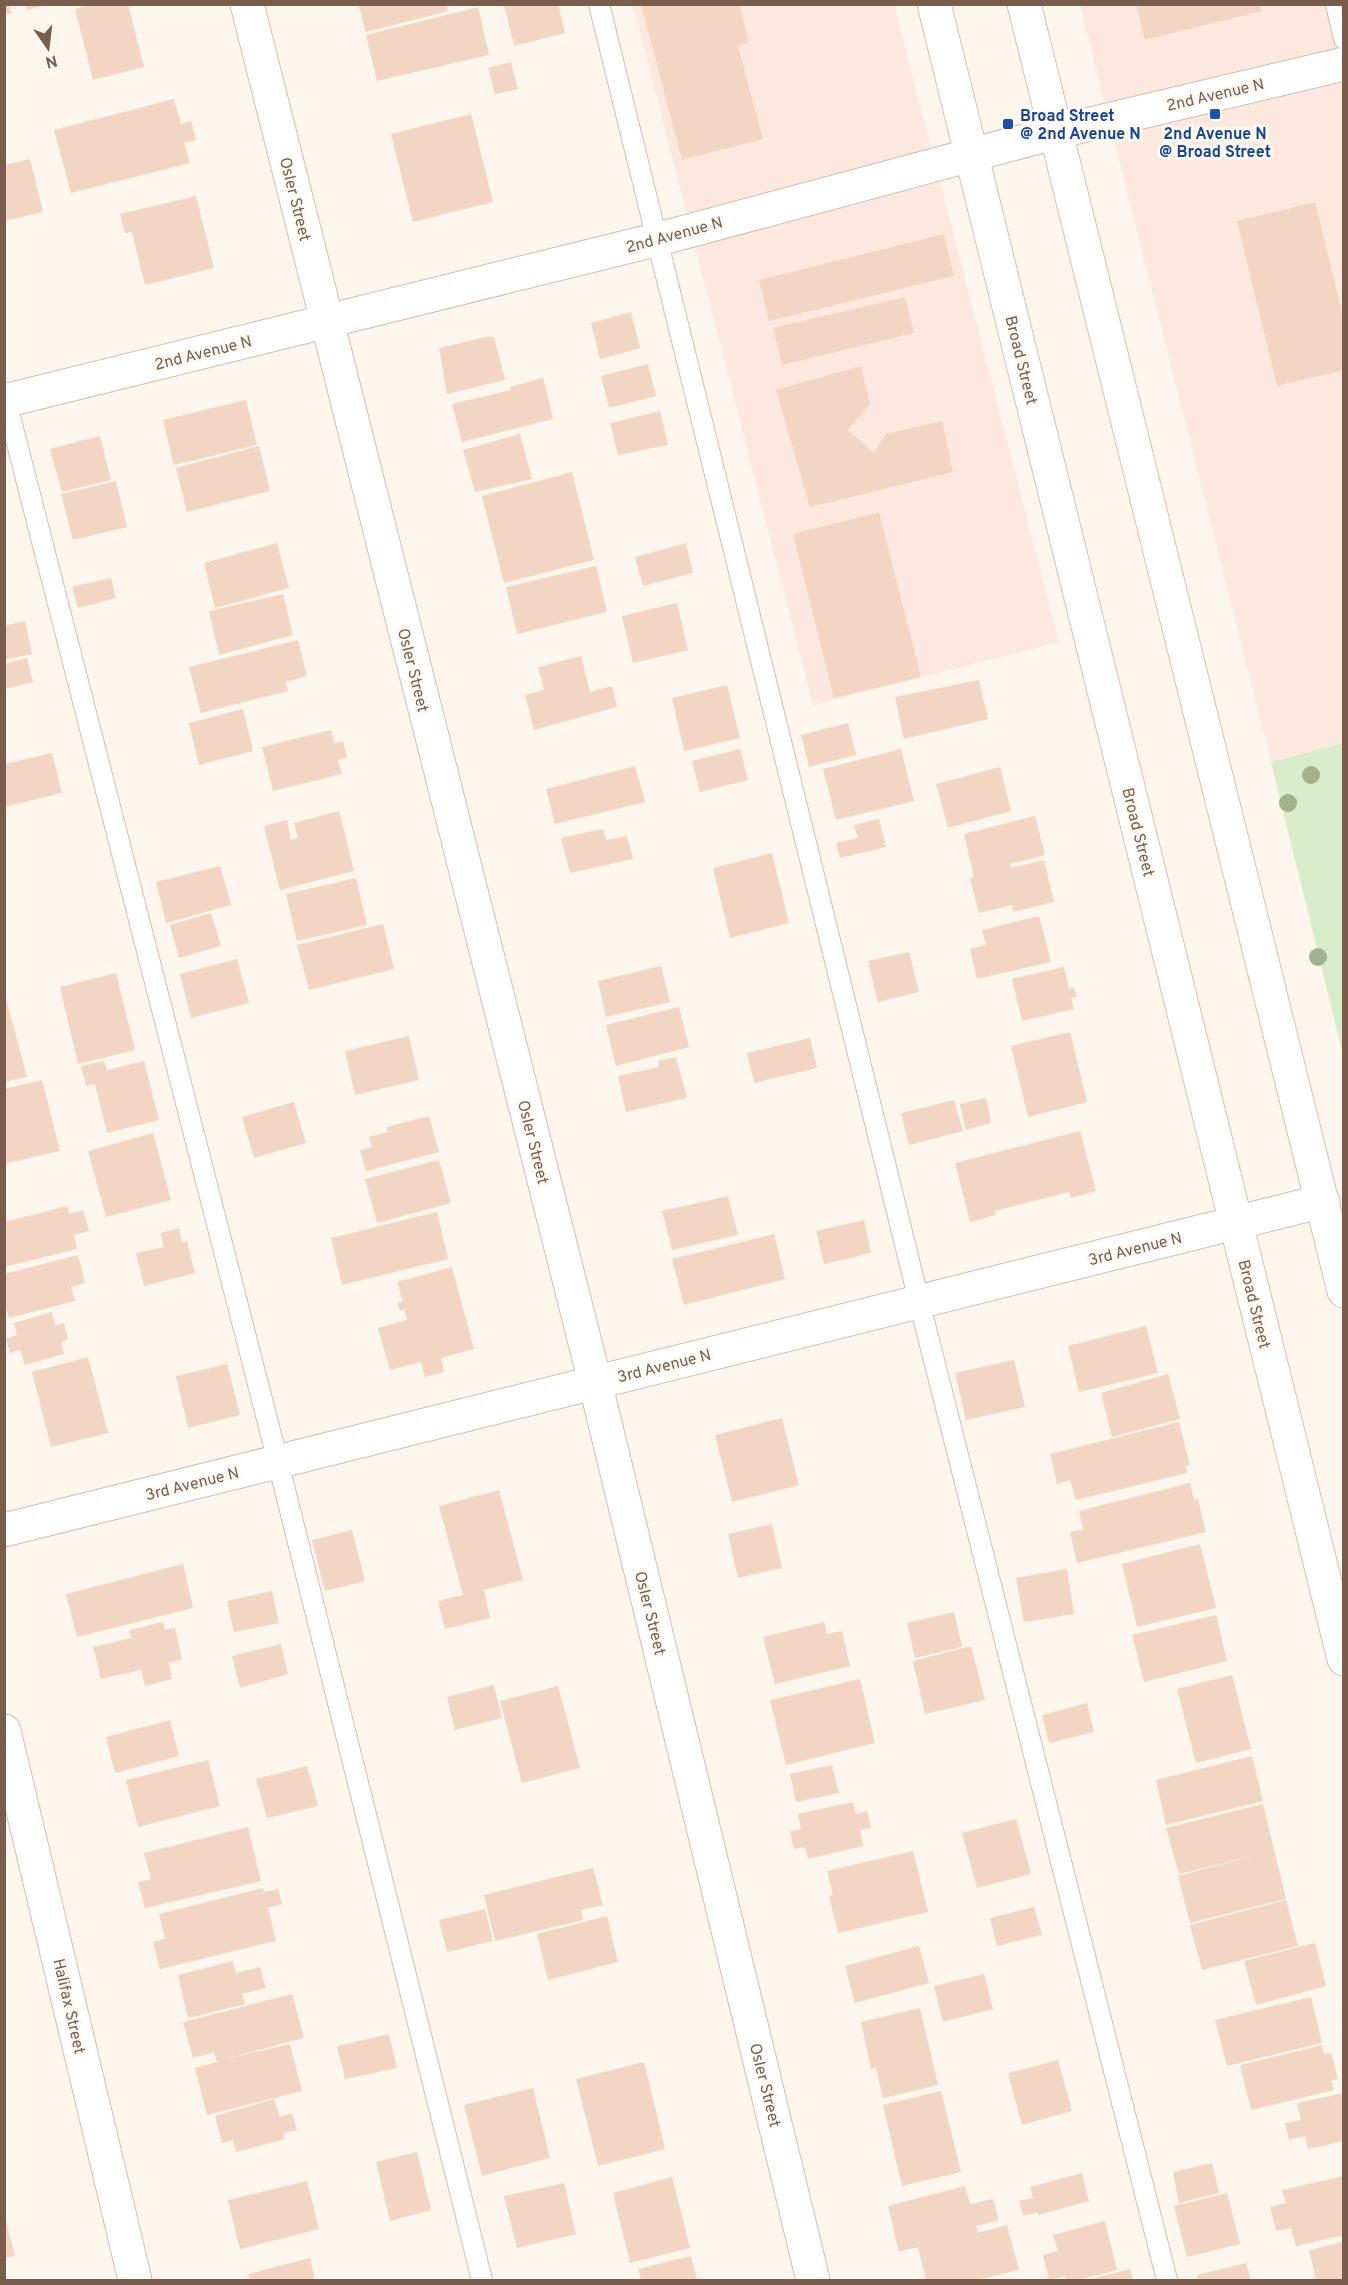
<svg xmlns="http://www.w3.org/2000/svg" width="1348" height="2285" font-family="Overpass,sans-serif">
<rect width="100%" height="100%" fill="#fdf6ec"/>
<g fill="#fde8e0">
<polygon points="633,5 894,5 1059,642 813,705"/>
<polygon points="1080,5 1343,5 1343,743 1271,762"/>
</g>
<polygon fill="#d8ecc9" points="1343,743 1344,743 1343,1055 1271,762"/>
<g fill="#f3d5c3">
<polygon points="4,4 9,4 12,13 4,15"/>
<polygon points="26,4 45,4 45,5 27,10"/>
<polygon points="94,4 128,4 144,67 93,80 75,9"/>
<polygon points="358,4 446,4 448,11 366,32"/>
<polygon points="504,4 558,4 565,33 514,46"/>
<polygon points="641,4 739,4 749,42 738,46 763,139 682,160"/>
<polygon points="1136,4 1260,4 1262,11 1145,40"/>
<polygon points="478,7 489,55 377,81 366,35"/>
<polygon points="511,62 518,89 495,94 488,68"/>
<polygon points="174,99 181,124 191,121 196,140 184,143 190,163 71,193 54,130"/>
<polygon points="471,114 493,202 413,222 391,134"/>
<polygon points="30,159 43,212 4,221 4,165"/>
<polygon points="196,196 214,268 145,285 132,232 125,233 120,214"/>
<polygon points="1315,202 1344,320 1344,370 1277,386 1237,221"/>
<polygon points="944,234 954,276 769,321 759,280"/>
<polygon points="905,297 914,333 782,365 773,328"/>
<polygon points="631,312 640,348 600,359 591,323"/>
<polygon points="486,337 494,337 505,380 447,394 439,348"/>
<polygon points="648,364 656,396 609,408 601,376"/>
<polygon points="861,366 870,404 848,430 874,453 886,434 942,421 953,472 810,507 776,390"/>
<polygon points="543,378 553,419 462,442 452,404 511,390 510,387"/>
<polygon points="246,400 257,445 174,465 163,420"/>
<polygon points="660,411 668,445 618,455 610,423"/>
<polygon points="520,434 532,479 475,492 463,450"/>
<polygon points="100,436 111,480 62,492 50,449"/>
<polygon points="259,446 270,491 187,512 176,468"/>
<polygon points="572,472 594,560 504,583 482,496"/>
<polygon points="116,481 127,527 73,540 61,494"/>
<polygon points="879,512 921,677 834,698 793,534"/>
<polygon points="277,543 289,588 215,608 204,563"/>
<polygon points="686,543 693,573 643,586 635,557"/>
<polygon points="596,566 607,612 517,634 506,587"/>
<polygon points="111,578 116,598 78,608 72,587"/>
<polygon points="283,594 293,635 219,655 209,611"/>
<polygon points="677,603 688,650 633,663 622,616"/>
<polygon points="25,621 32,654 4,660 4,626"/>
<polygon points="298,640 307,676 285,682 288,691 201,713 189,667"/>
<polygon points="581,656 590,692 612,686 617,707 534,730 525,695 544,690 538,667"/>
<polygon points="27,658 33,682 4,689 4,664"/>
<polygon points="979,680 988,719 904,739 895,697"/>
<polygon points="727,685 740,738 684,751 672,698"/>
<polygon points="243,709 253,751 199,765 189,723"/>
<polygon points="848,723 856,755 809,767 801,735"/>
<polygon points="331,730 334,743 343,741 347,758 338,760 342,774 273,791 262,747"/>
<polygon points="740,749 748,780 700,792 692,761"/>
<polygon points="901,749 914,801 836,820 823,769"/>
<polygon points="52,753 62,793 4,807 4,764"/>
<polygon points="635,766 645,802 555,824 546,789"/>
<polygon points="1000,767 1011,811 948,828 936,784"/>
<polygon points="339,811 354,871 280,890 264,826 287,820 291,840 298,838 294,823"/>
<polygon points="1035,816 1045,855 1010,864 1011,868 1044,860 1054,902 1013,912 1012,905 979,913 970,878 974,877 964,834"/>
<polygon points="879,819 886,847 840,858 836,843 858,838 854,825"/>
<polygon points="603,829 606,840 627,836 633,859 570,873 561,838"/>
<polygon points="772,853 789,923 730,938 713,868"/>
<polygon points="220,866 231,905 166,923 156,882"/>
<polygon points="356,878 367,925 297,941 286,894"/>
<polygon points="211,913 221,946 179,958 170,925"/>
<polygon points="1039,916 1051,962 977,979 970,949 986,945 982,930"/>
<polygon points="383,924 394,969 309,990 297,945"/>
<polygon points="909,952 919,992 878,1002 868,961"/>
<polygon points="237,959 249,1003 191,1018 180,974"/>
<polygon points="661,966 670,1002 606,1017 598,981"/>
<polygon points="1064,967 1069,989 1074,988 1077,997 1071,998 1074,1009 1022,1021 1012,979"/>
<polygon points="116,973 135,1050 78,1064 60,987"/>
<polygon points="4,991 27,1077 4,1082"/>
<polygon points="679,1007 689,1047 616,1066 606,1025"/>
<polygon points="1070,1032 1087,1102 1028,1117 1011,1046"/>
<polygon points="409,1036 419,1080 355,1095 345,1051"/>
<polygon points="810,1038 817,1068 754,1083 747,1053"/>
<polygon points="676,1057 687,1098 626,1112 618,1076 659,1067 658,1061"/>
<polygon points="104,1061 107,1070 144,1061 159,1120 107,1133 95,1084 86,1086 81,1066"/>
<polygon points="42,1080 60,1151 4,1164 4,1089"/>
<polygon points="986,1098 991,1123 966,1130 960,1104"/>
<polygon points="954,1100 963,1131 909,1145 901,1113"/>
<polygon points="294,1102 306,1143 254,1158 242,1117"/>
<polygon points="429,1116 439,1152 366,1171 360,1150 372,1147 369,1137 388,1132 386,1127"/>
<polygon points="1080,1131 1096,1191 1071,1198 1069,1192 995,1211 996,1215 970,1222 955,1163"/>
<polygon points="153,1133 171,1200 106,1217 88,1151"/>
<polygon points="439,1160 451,1203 377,1223 365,1179"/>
<polygon points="728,1196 738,1235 672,1250 662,1211"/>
<polygon points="67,1206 69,1214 83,1210 89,1231 74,1235 77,1249 4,1267 4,1222"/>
<polygon points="437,1212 448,1259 342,1285 331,1238"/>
<polygon points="864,1220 871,1253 824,1264 816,1231"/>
<polygon points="179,1228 182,1242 187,1241 195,1273 144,1286 136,1253 164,1247 160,1233"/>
<polygon points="774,1234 785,1279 684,1305 672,1259"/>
<polygon points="78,1255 85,1283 71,1287 75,1301 9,1318 4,1301 4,1274"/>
<polygon points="452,1267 474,1349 441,1358 444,1372 425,1377 421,1362 390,1370 378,1328 407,1320 404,1309 400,1311 398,1303 403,1302 397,1282"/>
<polygon points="52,1312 55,1325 64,1323 68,1339 61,1342 64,1354 25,1365 20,1350 10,1353 6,1339 17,1335 14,1323"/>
<polygon points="1146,1326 1158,1373 1079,1392 1068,1346"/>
<polygon points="88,1357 108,1433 51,1447 32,1372"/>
<polygon points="1014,1360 1025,1407 966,1420 955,1373"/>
<polygon points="227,1364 240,1415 188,1428 176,1376"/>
<polygon points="1168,1374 1180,1419 1112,1437 1101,1393"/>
<polygon points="782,1418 799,1485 732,1502 715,1435"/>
<polygon points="1179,1422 1190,1465 1186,1466 1187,1473 1076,1500 1070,1480 1057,1484 1050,1454"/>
<polygon points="1190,1483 1194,1500 1198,1499 1206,1532 1077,1563 1070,1532 1083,1529 1079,1511"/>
<polygon points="499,1490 523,1580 484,1590 490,1618 445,1629 438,1601 463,1595 439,1506"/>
<polygon points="772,1524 782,1568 738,1578 728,1534"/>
<polygon points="352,1530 365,1581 325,1591 312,1540"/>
<polygon points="1200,1544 1216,1608 1137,1627 1122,1564"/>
<polygon points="183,1564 193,1608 77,1637 66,1594"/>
<polygon points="1067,1569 1074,1614 1024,1622 1016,1578"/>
<polygon points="272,1591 279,1623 234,1632 227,1601"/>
<polygon points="954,1612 962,1647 915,1658 907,1623"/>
<polygon points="1216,1615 1227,1661 1144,1682 1132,1635"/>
<polygon points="163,1622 165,1630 175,1628 182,1659 169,1663 172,1679 145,1686 141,1670 101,1679 93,1647 131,1638 129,1630"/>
<polygon points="824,1622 827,1634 842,1631 850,1666 775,1684 763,1637"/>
<polygon points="281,1644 288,1674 240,1688 232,1656"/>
<polygon points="971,1646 985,1700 925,1714 913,1661"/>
<polygon points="1232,1675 1251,1749 1196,1763 1177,1689"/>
<polygon points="860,1679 875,1743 786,1765 770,1700"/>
<polygon points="494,1685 502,1718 455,1730 447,1697"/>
<polygon points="558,1686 580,1768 522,1783 500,1701"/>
<polygon points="1087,1703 1094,1732 1049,1743 1042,1715"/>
<polygon points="170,1720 179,1756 115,1773 106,1737"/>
<polygon points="1252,1756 1263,1801 1166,1825 1156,1780"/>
<polygon points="208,1760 220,1806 138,1827 126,1780"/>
<polygon points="832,1765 839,1793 796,1802 790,1774"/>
<polygon points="307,1766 318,1806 267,1818 256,1779"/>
<polygon points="853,1802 856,1814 867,1811 871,1828 860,1830 863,1846 808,1859 805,1847 794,1849 790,1831 801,1829 798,1814"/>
<polygon points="1263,1804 1286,1899 1190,1923 1178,1876 1257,1855 1179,1874 1166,1828"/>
<polygon points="1016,1819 1031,1874 977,1888 962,1833"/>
<polygon points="248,1827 261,1881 145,1908 138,1882 151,1879 144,1853"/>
<polygon points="913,1851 928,1912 838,1933 829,1896 833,1895 827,1871"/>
<polygon points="593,1868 603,1905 581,1910 583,1920 495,1941 484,1895"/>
<polygon points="263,1888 264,1892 278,1889 282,1904 268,1908 276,1941 160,1969 153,1942 165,1939 159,1914"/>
<polygon points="1286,1900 1298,1946 1202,1970 1190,1925"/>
<polygon points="1034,1907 1042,1935 997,1946 990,1918"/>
<polygon points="485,1909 493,1941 447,1952 439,1920"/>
<polygon points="607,1916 618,1962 548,1980 537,1934"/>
<polygon points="1315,1943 1326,1986 1256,2005 1244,1961"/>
<polygon points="919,1946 929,1983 855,2003 845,1966"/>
<polygon points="233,1961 236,1973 260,1967 266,1988 242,1994 245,2004 188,2018 178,1975"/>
<polygon points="984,1974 993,2009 943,2022 934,1986"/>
<polygon points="292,1994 304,2038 221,2060 290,2044 302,2091 207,2115 195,2068 217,2062 214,2052 193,2058 183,2022"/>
<polygon points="1311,1997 1322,2043 1227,2066 1215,2020"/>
<polygon points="920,2008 938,2085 883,2098 876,2068 871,2069 861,2022"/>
<polygon points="389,2034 397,2068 345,2079 337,2046"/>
<polygon points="1322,2045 1324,2054 1331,2053 1338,2079 1331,2081 1334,2090 1251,2110 1240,2065"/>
<polygon points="1058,2060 1072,2111 1022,2125 1008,2073"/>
<polygon points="644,2062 665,2149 598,2166 576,2079"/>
<polygon points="533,2088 550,2158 482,2176 464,2105"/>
<polygon points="941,2091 961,2172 902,2186 883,2105"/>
<polygon points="1344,2093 1344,2141 1308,2149 1305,2136 1289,2140 1285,2123 1301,2120 1297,2103"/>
<polygon points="274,2099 280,2117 292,2113 297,2130 284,2133 285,2139 236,2152 233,2140 222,2143 215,2116"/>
<polygon points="417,2152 431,2210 390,2221 376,2162"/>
<polygon points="1212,2163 1219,2193 1179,2203 1173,2172"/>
<polygon points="1082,2173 1089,2201 1038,2215 1038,2212 1023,2216 1019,2201 1033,2198 1030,2187"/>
<polygon points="1344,2176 1344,2235 1296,2246 1291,2228 1276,2231 1270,2207 1286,2203 1282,2190"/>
<polygon points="672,2177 690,2248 630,2263 613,2193"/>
<polygon points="307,2181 319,2229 240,2249 228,2200"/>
<polygon points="564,2183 576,2234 517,2248 504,2196"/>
<polygon points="965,2186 970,2204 993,2199 999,2220 976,2226 978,2233 1007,2225 1019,2270 977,2280 926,2280 918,2247 899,2252 888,2206"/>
<polygon points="1227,2193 1240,2244 1187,2257 1174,2206"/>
<polygon points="5,2217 15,2256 4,2258 4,2218"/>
<polygon points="1105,2221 1117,2270 1077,2280 1066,2280 1065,2276 1049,2280 1043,2255 1058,2251 1053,2235"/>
<polygon points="1344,2242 1344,2280 1316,2280 1309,2250"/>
<polygon points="691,2256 697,2280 641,2280 638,2269"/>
<polygon points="310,2258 315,2280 250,2280 248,2274"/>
<polygon points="1246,2263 1251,2280 1198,2280 1197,2275"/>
<polygon points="1130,2269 1133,2280 1087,2280"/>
</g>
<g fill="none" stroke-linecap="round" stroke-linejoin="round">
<g stroke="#d1beb0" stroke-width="22">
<g id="lane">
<polyline points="599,4 919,1301 1167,2280"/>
<polyline points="1336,4 1344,39"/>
<polyline points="4,393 278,1462 482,2280"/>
</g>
</g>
<g stroke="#d1beb0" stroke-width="35">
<g id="street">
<polyline points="247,4 595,1382 813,2280"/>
<polyline points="4,401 659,239 1057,132 1344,64"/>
<polyline points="4,1530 1323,1201"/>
<polyline points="4,1731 135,2280"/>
</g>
</g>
<g stroke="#d6c0b0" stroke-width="35">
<g id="secondary">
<polyline points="934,4 1344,1659"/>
<polyline points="1024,4 1344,1291"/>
</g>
</g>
<use href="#lane" stroke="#fff" stroke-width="20"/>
<use href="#street" stroke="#fff" stroke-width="33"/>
<use href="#secondary" stroke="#fff" stroke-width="33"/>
</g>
<g fill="#a0b28e">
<circle cx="1311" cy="775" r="9"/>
<circle cx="1288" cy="803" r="9"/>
<circle cx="1318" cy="957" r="9"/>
</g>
<g fill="#1a4fb4" stroke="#fffaf3" stroke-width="2">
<rect x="1209" y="108" width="12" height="12" rx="3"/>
<rect x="1002" y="118" width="12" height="12" rx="3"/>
</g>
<g text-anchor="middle" stroke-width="6" stroke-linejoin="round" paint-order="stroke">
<g font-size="16" fill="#7a5c4d" stroke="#fffaf3">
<text transform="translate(1215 94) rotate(-13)" y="6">2nd Avenue N</text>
<text transform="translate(296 199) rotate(76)" y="6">Osler Street</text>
<text transform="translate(674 234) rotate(-15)" y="6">2nd Avenue N</text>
<text transform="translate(203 352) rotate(-14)" y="6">2nd Avenue N</text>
<text transform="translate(1022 360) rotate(76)" y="6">Broad Street</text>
<text transform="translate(414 670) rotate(76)" y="6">Osler Street</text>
<text transform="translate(1139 832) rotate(76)" y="6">Broad Street</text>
<text transform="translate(534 1142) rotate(76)" y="6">Osler Street</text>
<text transform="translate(1135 1248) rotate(-14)" y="6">3rd Avenue N</text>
<text transform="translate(1255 1304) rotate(76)" y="6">Broad Street</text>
<text transform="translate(664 1365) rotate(-14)" y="6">3rd Avenue N</text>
<text transform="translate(192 1483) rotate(-14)" y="6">3rd Avenue N</text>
<text transform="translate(651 1613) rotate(76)" y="6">Osler Street</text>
<text transform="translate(70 2006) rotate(77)" y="6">Halifax Street</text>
<text transform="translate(766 2085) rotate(76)" y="6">Osler Street</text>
</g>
<g font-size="16" font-weight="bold" fill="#164399" stroke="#fffaf3" text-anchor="start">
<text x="1020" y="121">Broad Street<tspan x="1020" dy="18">@ 2nd Avenue N</tspan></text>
<text x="1215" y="139" text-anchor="middle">2nd Avenue N<tspan x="1215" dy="18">@ Broad Street</tspan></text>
</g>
</g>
<rect width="1348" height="2285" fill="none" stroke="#7a5c4d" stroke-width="12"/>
<g transform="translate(48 48) rotate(166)" stroke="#fffaf3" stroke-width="4.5" paint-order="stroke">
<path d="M0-4.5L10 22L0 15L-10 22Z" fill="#7a5c4d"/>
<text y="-9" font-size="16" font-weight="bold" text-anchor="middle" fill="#7a5c4d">N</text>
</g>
</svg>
